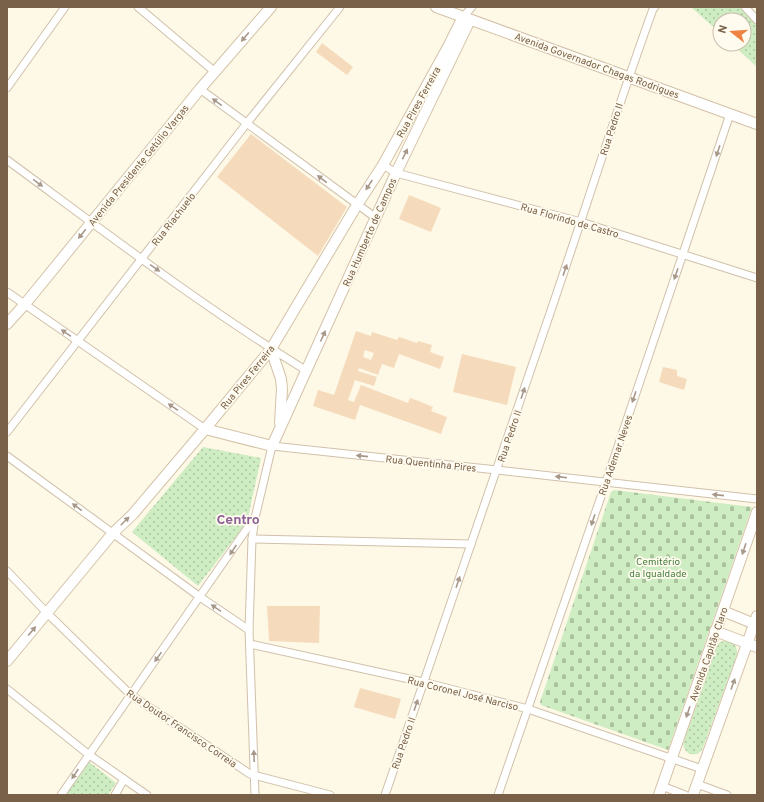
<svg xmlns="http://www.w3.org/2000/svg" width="764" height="802" font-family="Overpass,sans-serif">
<defs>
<pattern id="cemetery-stones" width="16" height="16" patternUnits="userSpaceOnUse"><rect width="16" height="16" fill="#ceedc3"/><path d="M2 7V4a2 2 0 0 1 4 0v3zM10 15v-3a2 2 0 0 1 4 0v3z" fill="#acc3a0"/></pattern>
<pattern id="park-dots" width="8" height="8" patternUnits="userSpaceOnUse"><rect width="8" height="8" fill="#ceedc3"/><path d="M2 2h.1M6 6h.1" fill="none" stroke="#acc3a0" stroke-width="1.8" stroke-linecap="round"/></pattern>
</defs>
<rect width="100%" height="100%" fill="#fef8e6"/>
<polygon fill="url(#cemetery-stones)" points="614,490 752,507 668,750 541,705 540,702 611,492"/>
<g fill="url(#park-dots)">
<polygon points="691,7 740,7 757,25 757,67 732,44 744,44 744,20 720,20 720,33"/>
<polygon points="203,447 261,458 247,522 198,586 132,532"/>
<path d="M724 641C733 640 738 646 737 655L702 750C695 758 685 755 683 744L716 648 720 642Z"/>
<polygon points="88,761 116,783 108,795 64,795"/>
</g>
<g fill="#f5dbbc" fill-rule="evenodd">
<polygon points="322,43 353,67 347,75 316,52"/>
<polygon points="251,134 347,207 318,256 217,177"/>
<polygon points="409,195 441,208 431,232 399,219"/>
<path d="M356 331 371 336 372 332 397 340 399 337 417 343 418 341 432 345 430 352 444 357 440 369 399 354 394 368 382 364 378 375 359 368 358 371 377 377 374 386 355 380 348 400 354 402 361 385 408 403 410 398 416 400 433 407 431 411 447 417 441 434 360 405 355 420 313 406 318 390 334 395ZM365 350 374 353 371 360 363 357Z"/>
<polygon points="462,354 516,367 507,405 453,392"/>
<polygon points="663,367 677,370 677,376 687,379 684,390 659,382"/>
<polygon points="267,606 320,606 319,643 269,641"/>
<polygon points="360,688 401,699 395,719 354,707"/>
</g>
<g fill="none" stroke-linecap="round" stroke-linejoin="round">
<g stroke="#d0c1ab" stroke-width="9">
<g id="street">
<polyline points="138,7 215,72"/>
<polyline points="745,7 757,20"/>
<polyline points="463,17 472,7"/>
<polyline points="7,88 65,7"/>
<polyline points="200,89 376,218"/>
<path d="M7 160C105 232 203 307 307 371"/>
<polyline points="383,165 396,173 581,222 757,278"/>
<polyline points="7,292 205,429"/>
<polyline points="7,432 247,123 340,7"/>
<polyline points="7,456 200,597 249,630"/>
<polyline points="252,539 471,544"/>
<polyline points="7,571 47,613 131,695 250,774 330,795"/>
<polyline points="250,644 423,682 528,709 702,769"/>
<polyline points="7,689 88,754 147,795"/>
<polyline points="697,784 727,795"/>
<polyline points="662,786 685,795"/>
<polyline points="61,795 253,520"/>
<polyline points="115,795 124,779"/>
<polyline points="255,795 249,630 252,539 255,518 272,446 497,470 757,499"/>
<path d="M385 795C438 638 493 482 546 325 582 220 615 114 653 9L655 7"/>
<polyline points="498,795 606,482 730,114"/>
</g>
</g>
<g stroke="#d4c2a8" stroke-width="12">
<g id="secondary">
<polyline points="436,7 757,124"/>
<polyline points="7,324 25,304 200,89 271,7"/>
<polyline points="271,349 281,379 282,389 280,423"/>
<polyline points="205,429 272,446 396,173 470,20"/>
<polyline points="723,611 757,625"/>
<polyline points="715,631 757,647"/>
<polyline points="7,661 113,533 133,514 205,429 271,349 357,205 383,165 448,47 463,17"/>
<polyline points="659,795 757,512"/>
<polyline points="693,795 757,616"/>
</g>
</g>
<use href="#street" stroke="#fff" stroke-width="7"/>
<use href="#secondary" stroke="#fff" stroke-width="10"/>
</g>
<defs><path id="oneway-solid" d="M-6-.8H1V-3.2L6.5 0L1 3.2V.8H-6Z"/></defs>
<g fill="#a89889">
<use href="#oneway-solid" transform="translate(245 37) rotate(130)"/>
<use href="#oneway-solid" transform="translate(217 102) rotate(-144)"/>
<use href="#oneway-solid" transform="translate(718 151) rotate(109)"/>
<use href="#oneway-solid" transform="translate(405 154) rotate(-64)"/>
<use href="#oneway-solid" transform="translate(322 179) rotate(-143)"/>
<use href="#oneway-solid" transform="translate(38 183) rotate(36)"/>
<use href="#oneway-solid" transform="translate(369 185) rotate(123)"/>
<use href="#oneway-solid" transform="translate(82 234) rotate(129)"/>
<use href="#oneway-solid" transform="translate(155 268) rotate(35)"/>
<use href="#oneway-solid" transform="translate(565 270) rotate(-71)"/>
<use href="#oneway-solid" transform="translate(676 274) rotate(109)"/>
<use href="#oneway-solid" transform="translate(66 333) rotate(-145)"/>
<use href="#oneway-solid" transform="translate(323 336) rotate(-66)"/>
<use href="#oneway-solid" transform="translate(523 393) rotate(-71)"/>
<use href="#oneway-solid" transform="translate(634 397) rotate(109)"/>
<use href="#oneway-solid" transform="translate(173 407) rotate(-145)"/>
<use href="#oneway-solid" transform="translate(362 456) rotate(-174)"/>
<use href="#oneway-solid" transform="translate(561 477) rotate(-173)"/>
<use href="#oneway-solid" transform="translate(718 495) rotate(-174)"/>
<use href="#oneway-solid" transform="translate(77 507) rotate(-144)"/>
<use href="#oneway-solid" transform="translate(593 520) rotate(109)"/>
<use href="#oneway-solid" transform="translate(125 521) rotate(-45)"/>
<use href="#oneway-solid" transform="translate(744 549) rotate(109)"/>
<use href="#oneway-solid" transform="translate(233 550) rotate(124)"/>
<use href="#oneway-solid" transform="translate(458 582) rotate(-71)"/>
<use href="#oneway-solid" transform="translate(216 608) rotate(-146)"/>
<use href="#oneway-solid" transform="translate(32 631) rotate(-50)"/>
<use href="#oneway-solid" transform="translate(158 657) rotate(125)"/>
<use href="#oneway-solid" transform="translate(733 684) rotate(-70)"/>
<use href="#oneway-solid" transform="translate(416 705) rotate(-71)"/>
<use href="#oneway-solid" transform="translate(688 712) rotate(109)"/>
<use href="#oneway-solid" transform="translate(254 756) rotate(-92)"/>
<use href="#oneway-solid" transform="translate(75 774) rotate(124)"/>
</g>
<g text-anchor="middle" stroke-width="3.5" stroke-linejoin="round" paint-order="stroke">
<g font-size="10" fill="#796149" stroke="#fffbee">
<text transform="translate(597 65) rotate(20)" y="4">Avenida Governador Chagas Rodrigues</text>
<text transform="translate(418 102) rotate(-61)" y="4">Rua Pires Ferreira</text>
<text transform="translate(611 129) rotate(-72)" y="4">Rua Pedro II</text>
<text transform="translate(138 165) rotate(-51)" y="4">Avenida Presidente Getúlio Vargas</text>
<text transform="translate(173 219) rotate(-52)" y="4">Rua Riachuelo</text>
<text transform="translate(570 220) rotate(16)" y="4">Rua Florindo de Castro</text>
<text transform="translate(369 232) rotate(-66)" y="4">Rua Humberto de Campos</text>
<text transform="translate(247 377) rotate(-51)" y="4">Rua Pires Ferreira</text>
<text transform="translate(509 436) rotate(-71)" y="4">Rua Pedro II</text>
<text transform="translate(615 455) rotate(-71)" y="4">Rua Ademar Neves</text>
<text transform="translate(431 463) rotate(6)" y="4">Rua Quentinha Pires</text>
<text transform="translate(708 654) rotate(-71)" y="4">Avenida Capitão Claro</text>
<text transform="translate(463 693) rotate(14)" y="4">Rua Coronel José Narciso</text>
<text transform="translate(182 728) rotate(34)" y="4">Rua Doutor Francisco Correia</text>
<text transform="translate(403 743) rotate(-71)" y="4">Rua Pedro II</text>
</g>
<g font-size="10" fill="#498040" stroke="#fffbee">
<text x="658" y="565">Cemitério<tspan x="658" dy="12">da Igualdade</tspan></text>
</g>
<g font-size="14" font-weight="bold" fill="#8c6096" stroke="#fffbee">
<text x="238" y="524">Centro</text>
</g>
</g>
<rect width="764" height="802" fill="none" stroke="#796149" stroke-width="16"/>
<g transform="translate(732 32) rotate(287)"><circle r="19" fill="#fffbee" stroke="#c9bdac"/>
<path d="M0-3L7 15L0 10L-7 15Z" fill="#ef8344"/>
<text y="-6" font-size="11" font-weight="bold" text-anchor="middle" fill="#796149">N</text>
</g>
</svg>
